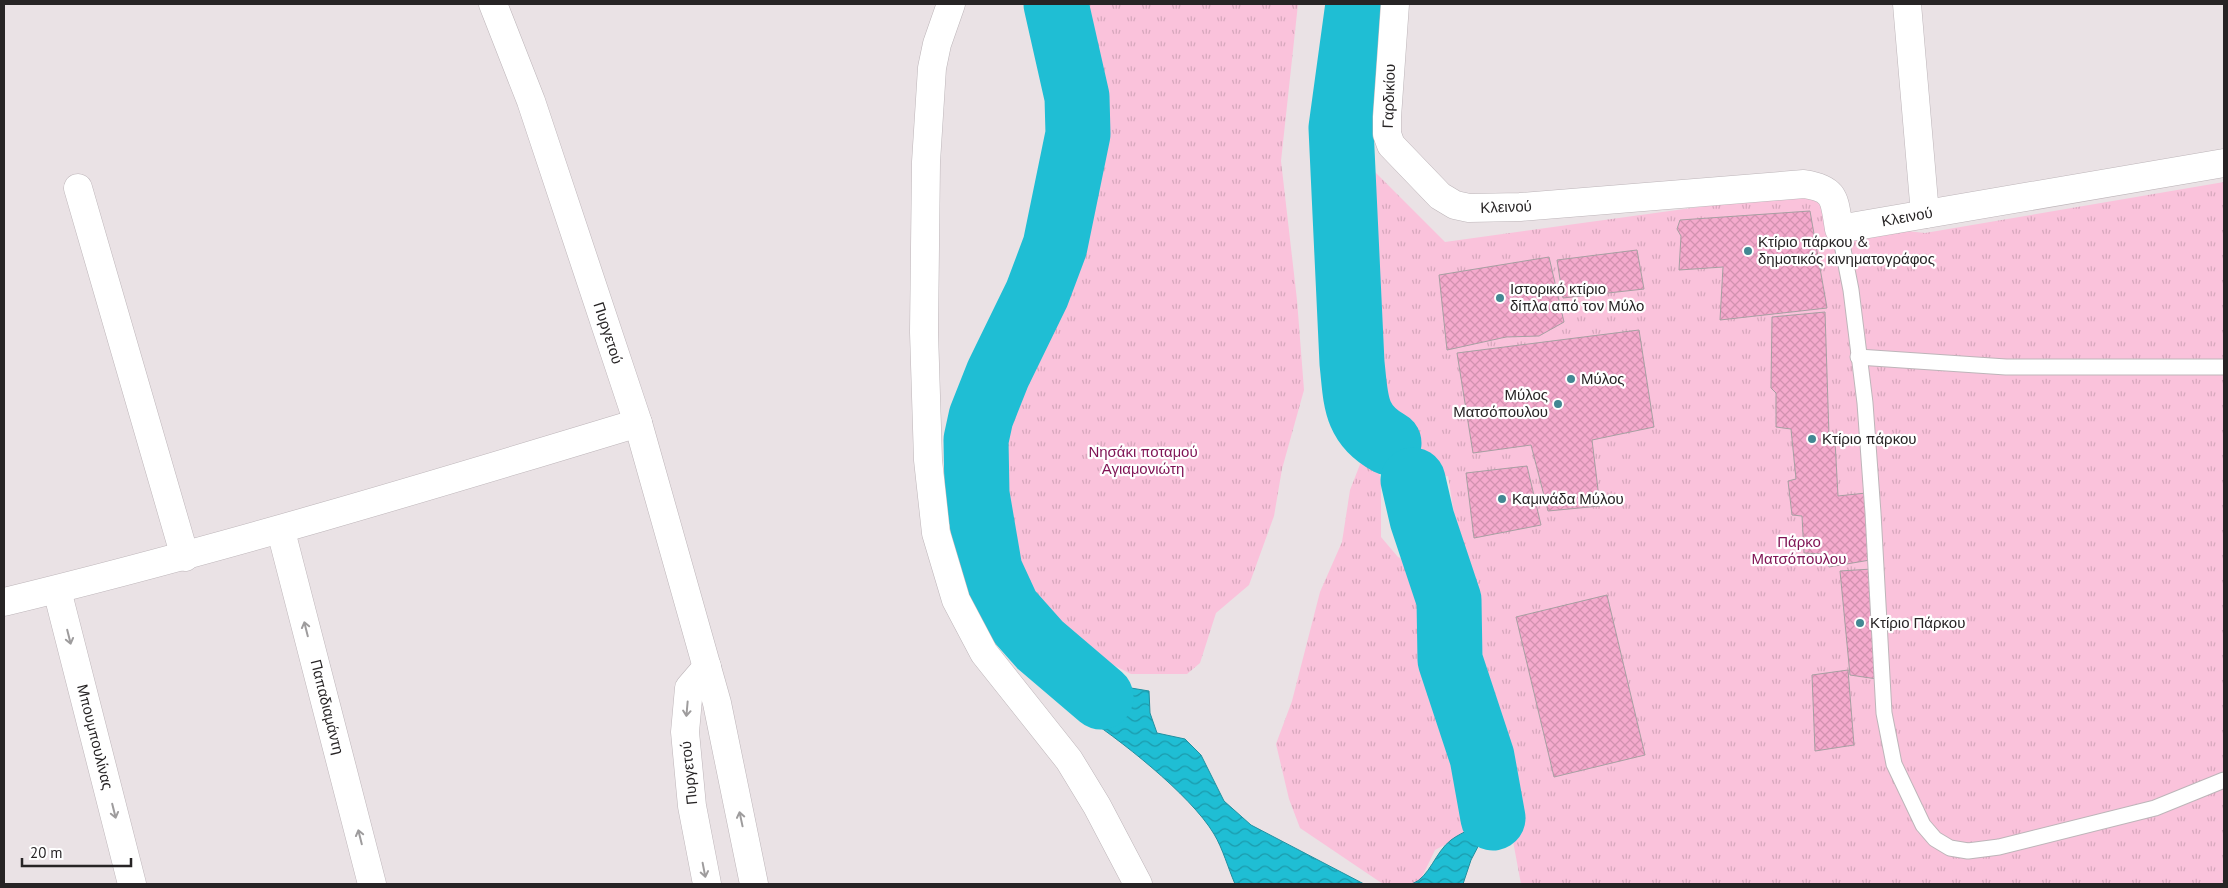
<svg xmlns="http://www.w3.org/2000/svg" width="2228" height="888" font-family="'PT Sans',sans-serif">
<defs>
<pattern id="grass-tufts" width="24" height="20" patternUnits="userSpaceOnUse" patternTransform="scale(1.25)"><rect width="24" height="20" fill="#fac2db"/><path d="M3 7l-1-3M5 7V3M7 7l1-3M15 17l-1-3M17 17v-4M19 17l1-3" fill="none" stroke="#d6a7bc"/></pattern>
<pattern id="water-waves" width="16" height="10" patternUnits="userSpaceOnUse" patternTransform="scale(1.25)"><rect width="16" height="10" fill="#1fbed4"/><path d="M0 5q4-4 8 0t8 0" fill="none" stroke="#1b9aac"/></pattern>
<pattern id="building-cross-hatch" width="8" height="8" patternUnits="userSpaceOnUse" patternTransform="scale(1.25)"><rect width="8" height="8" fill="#f5aacd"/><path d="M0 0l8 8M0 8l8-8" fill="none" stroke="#d292b0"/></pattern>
</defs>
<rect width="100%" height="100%" fill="#eae2e5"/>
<g fill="url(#grass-tufts)">
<polygon points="1077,4 1298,4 1281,161 1297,300 1304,390 1282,469 1274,516 1249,585 1216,613 1200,663 1187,674 1131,674 1074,645 1020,587 1001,500 1008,426 1082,263 1101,157 1089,35"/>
<polygon points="1359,156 1445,242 1779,196 1805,195 1898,230 1925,233 2224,182 2224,884 1521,884 1467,595 1448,476 1395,482 1352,159"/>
<polygon points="1361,462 1379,471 1381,482 1381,537 1398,557 1420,567 1434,581 1444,602 1441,679 1447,721 1474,778 1488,822 1435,850 1420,881 1412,884 1383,884 1300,828 1289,799 1276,744 1292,701 1320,592 1342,542 1350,490"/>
</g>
<g fill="url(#water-waves)" stroke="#2190a0">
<path d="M1119 686 1149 691 1150 713 1157 733 1185 739 1201 755 1224 801 1251 825 1364 884H1235C1228 868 1223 849 1214 834 1190 794 1118 738 1078 712L1090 700 1114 692Z"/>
<path d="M1493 818 1471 860 1463 884H1412C1430 877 1435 852 1451 840 1463 831 1480 826 1493 818Z"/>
</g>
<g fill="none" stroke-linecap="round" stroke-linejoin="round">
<g stroke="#1fbed4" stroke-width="65">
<polyline points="1056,4 1077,97 1078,134 1055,246 1037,294 998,374 981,417 976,440 977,494 990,570 1008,609 1040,645 1101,697"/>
<path d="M1358 4 1341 128 1352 363C1356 399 1354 424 1389 443"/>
<polyline points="1413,480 1422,519 1449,600 1450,660 1482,757 1493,818"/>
</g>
</g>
<g fill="url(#building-cross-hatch)" stroke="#a79fa2">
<polygon points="1810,211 1827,308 1720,320 1723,267 1679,270 1681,236 1677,229 1680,220"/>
<polygon points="1637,250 1644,289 1563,298 1557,260"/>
<polygon points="1549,257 1564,322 1539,336 1506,337 1447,350 1439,275"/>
<polygon points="1825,312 1829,436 1835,441 1838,496 1866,493 1870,560 1829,567 1822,554 1804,553 1802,516 1792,515 1788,481 1796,479 1791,429 1776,427 1776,393 1771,388 1772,317"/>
<polygon points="1639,330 1654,427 1592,440 1600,506 1548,511 1531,445 1473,453 1457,353"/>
<polygon points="1527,466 1541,525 1474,538 1466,473"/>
<polygon points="1872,569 1877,679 1850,675 1840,571"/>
<polygon points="1607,595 1645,755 1554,777 1516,617"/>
<polygon points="1848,670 1854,745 1815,751 1812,675"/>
</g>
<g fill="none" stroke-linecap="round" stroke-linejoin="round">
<g stroke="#bdb5b9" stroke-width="17">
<g id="lane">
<polyline points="1839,229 1851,290 1865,403 1873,513 1884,713 1894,764 1923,825 1935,839 1950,848 1968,851 1999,847 2155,808 2224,780"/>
<polyline points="1858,357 2006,367 2224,367"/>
</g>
</g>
<g stroke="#bdb5b9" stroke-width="29">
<g id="street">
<polyline points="951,4 937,44 932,68 926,162 924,332 928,460 936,533 956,600 984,653 1069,760 1097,806 1138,884"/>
<path d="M1395 4 1387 117V134L1391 145 1440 196 1455 205 1469 208 1520 207 1804 184C1837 189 1834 200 1839 229L2224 163"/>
<polyline points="1907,4 1925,214"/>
<polyline points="78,188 185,557"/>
<polyline points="281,531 372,884"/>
<polyline points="57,590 132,884"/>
<path d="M4 602C218 550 427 487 638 423"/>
<polyline points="707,884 692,806 685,732 689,688 707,667"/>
</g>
</g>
<g stroke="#bdb5b9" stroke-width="29">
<polyline id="secondary" points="493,4 531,101 638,423 717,703 754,884"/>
</g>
<use href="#lane" stroke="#fff" stroke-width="15"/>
<use href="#street" stroke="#fff" stroke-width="28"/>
<use href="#secondary" stroke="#fff" stroke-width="28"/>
</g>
<defs><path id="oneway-shaft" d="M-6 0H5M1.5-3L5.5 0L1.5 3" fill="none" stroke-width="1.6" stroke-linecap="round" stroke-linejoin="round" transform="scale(1.25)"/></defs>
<g stroke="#9e9c9d">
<use href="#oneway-shaft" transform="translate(306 629) rotate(-104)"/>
<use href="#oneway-shaft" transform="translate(69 637) rotate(76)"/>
<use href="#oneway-shaft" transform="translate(687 709) rotate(95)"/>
<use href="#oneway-shaft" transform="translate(114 811) rotate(76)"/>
<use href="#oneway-shaft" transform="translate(741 819) rotate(-102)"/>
<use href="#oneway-shaft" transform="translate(360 837) rotate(-104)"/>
<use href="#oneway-shaft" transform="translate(704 870) rotate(79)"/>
</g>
<g fill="#428893" stroke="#fff" stroke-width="2">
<circle cx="1748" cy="251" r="5"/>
<circle cx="1500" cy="298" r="5"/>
<circle cx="1571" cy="379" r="5"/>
<circle cx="1558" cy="404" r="5"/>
<circle cx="1812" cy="439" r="5"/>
<circle cx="1502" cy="499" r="5"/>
<circle cx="1860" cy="623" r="5"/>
</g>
<g text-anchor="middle" stroke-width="4.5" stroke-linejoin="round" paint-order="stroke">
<g font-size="15" fill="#272425" stroke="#fff">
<text transform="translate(1389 96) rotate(-88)" y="5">Γαρδικίου</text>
<text transform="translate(1506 207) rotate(-2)" y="5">Κλεινού</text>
<text transform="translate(1907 217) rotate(-10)" y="5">Κλεινού</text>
<text transform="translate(608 333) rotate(72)" y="5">Πυργετού</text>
<text transform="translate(327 707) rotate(76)" y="5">Παπαδιαμάντη</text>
<text transform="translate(95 737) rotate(76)" y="5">Μπουμπουλίνας</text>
<text transform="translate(689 773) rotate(-96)" y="5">Πυργετού</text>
</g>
<g font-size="15" fill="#272425" stroke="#fff" text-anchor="start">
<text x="1758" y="247">Κτίριο πάρκου &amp;<tspan x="1758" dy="17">δημοτικός κινηματογράφος</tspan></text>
<text x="1510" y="294">Ιστορικό κτίριο<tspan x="1510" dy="17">δίπλα από τον Μύλο</tspan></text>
<text x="1581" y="384">Μύλος</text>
<text x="1548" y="400" text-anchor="end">Μύλος<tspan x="1548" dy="17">Ματσόπουλου</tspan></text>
<text x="1822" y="444">Κτίριο πάρκου</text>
<text x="1512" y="504">Καμινάδα Μύλου</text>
<text x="1870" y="628">Κτίριο Πάρκου</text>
</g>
<g font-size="15" fill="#7f1354" stroke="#fff">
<text x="1143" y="457">Νησάκι ποταμού<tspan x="1143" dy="17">Αγιαμονιώτη</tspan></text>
<text x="1799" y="547">Πάρκο<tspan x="1799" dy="17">Ματσόπουλου</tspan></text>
</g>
</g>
<rect width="2228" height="888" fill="none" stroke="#272425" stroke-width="10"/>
<path d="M22 858v8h109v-8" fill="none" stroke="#272425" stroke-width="2.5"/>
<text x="30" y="858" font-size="15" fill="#272425" stroke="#ffffff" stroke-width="4" paint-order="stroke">20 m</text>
</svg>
